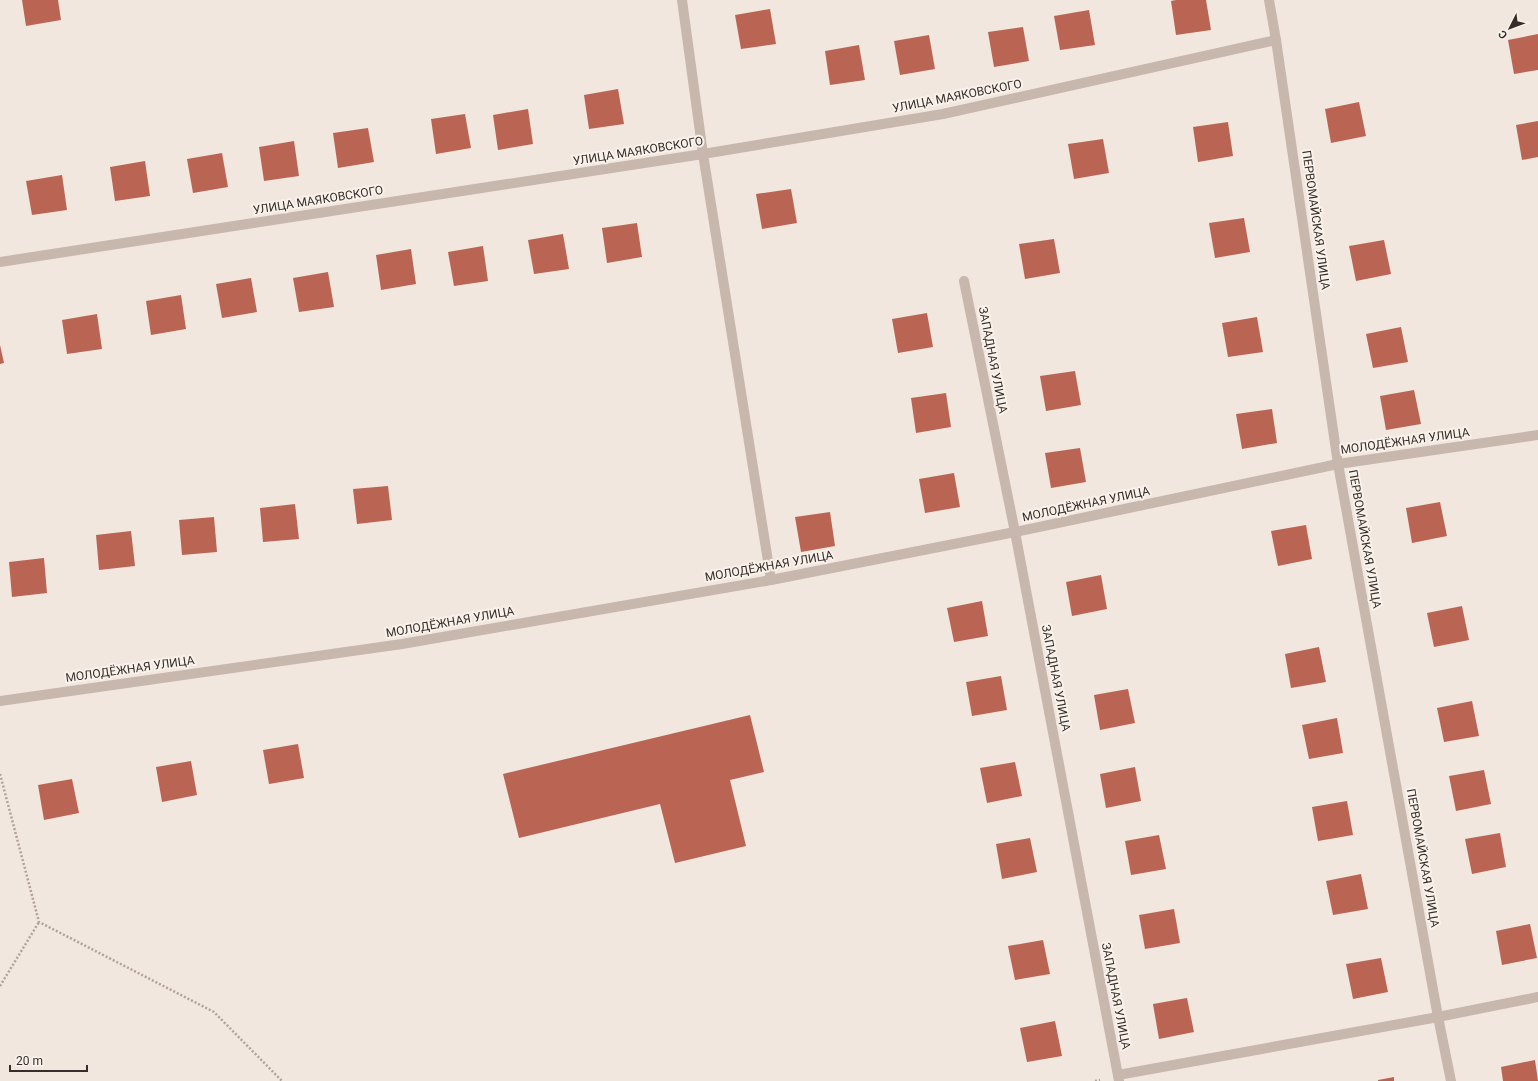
<svg xmlns="http://www.w3.org/2000/svg" width="1538" height="1081" font-family="Roboto,sans-serif">
<rect width="100%" height="100%" fill="#f1e7df"/>
<g fill="#ba6554">
<polygon points="22,0 58,0 61,20 26,26"/>
<polygon points="1176,0 1206,0 1211,30 1176,35 1171,1"/>
<polygon points="770,9 776,44 741,49 735,15"/>
<polygon points="1089,10 1095,45 1060,50 1054,16"/>
<polygon points="1023,27 1029,61 994,67 988,32"/>
<polygon points="1538,34 1538,70 1514,74 1508,40"/>
<polygon points="929,35 935,69 900,75 894,41"/>
<polygon points="859,45 865,80 830,85 825,51"/>
<polygon points="618,89 624,124 589,129 584,95"/>
<polygon points="1359,102 1366,136 1331,143 1325,109"/>
<polygon points="528,109 533,144 498,150 493,115"/>
<polygon points="465,114 471,148 436,154 431,119"/>
<polygon points="1538,121 1538,157 1522,160 1516,125"/>
<polygon points="1228,122 1233,156 1198,162 1193,127"/>
<polygon points="368,128 374,162 338,168 333,133"/>
<polygon points="1103,139 1109,173 1074,179 1068,144"/>
<polygon points="294,141 299,176 264,181 259,147"/>
<polygon points="222,153 228,187 193,193 187,159"/>
<polygon points="145,161 150,196 115,201 110,167"/>
<polygon points="62,175 67,210 32,215 26,181"/>
<polygon points="791,189 797,223 762,229 756,194"/>
<polygon points="1244,218 1250,252 1215,258 1209,223"/>
<polygon points="637,223 642,257 607,263 602,228"/>
<polygon points="563,234 569,269 534,274 528,240"/>
<polygon points="1054,239 1060,273 1025,279 1019,244"/>
<polygon points="1384,240 1391,274 1356,281 1349,246"/>
<polygon points="483,246 488,281 454,286 448,252"/>
<polygon points="411,249 416,284 381,290 376,255"/>
<polygon points="328,272 334,307 299,312 293,278"/>
<polygon points="251,278 257,312 222,318 216,284"/>
<polygon points="181,295 186,329 151,335 146,301"/>
<polygon points="927,313 933,347 898,353 892,319"/>
<polygon points="97,314 102,349 67,354 62,320"/>
<polygon points="1257,317 1263,352 1228,357 1222,323"/>
<polygon points="1401,327 1408,362 1373,368 1366,334"/>
<polygon points="0,345 4,363 0,364"/>
<polygon points="1075,371 1081,405 1046,411 1040,376"/>
<polygon points="1414,390 1421,424 1386,430 1380,396"/>
<polygon points="946,393 951,427 916,433 911,398"/>
<polygon points="1272,409 1277,443 1242,449 1236,414"/>
<polygon points="1080,448 1086,482 1051,488 1045,453"/>
<polygon points="954,473 960,507 925,513 919,479"/>
<polygon points="388,486 392,520 357,524 353,489"/>
<polygon points="1440,502 1447,536 1412,543 1406,508"/>
<polygon points="295,504 299,539 263,542 260,508"/>
<polygon points="830,512 835,546 801,552 795,517"/>
<polygon points="214,517 217,552 182,555 179,520"/>
<polygon points="1306,525 1312,559 1278,566 1271,531"/>
<polygon points="131,531 135,566 99,570 96,535"/>
<polygon points="44,558 47,593 12,597 9,562"/>
<polygon points="1101,575 1107,609 1072,616 1066,582"/>
<polygon points="982,601 988,636 954,642 947,608"/>
<polygon points="1462,606 1469,640 1434,647 1427,613"/>
<polygon points="1319,647 1326,682 1291,688 1285,654"/>
<polygon points="1001,676 1007,710 972,716 966,682"/>
<polygon points="1128,689 1135,723 1100,730 1094,695"/>
<polygon points="1472,701 1479,736 1444,742 1437,708"/>
<polygon points="750,715 764,772 730,780 746,846 675,863 660,804 519,838 503,774"/>
<polygon points="1337,718 1343,753 1309,759 1302,725"/>
<polygon points="298,744 304,778 269,784 263,750"/>
<polygon points="191,761 197,795 162,802 156,767"/>
<polygon points="1015,762 1022,796 987,803 980,768"/>
<polygon points="1135,767 1141,801 1106,808 1100,774"/>
<polygon points="1484,770 1491,804 1456,811 1449,776"/>
<polygon points="72,779 79,813 44,820 38,785"/>
<polygon points="1347,801 1353,835 1318,841 1312,807"/>
<polygon points="1500,833 1506,867 1472,874 1465,839"/>
<polygon points="1159,835 1166,869 1131,875 1125,841"/>
<polygon points="1030,838 1037,872 1002,879 996,844"/>
<polygon points="1361,874 1368,909 1333,915 1326,881"/>
<polygon points="1174,909 1180,943 1145,949 1139,915"/>
<polygon points="1530,924 1537,958 1502,965 1496,931"/>
<polygon points="1043,940 1050,974 1015,980 1008,946"/>
<polygon points="1381,958 1388,992 1353,999 1346,964"/>
<polygon points="1187,998 1194,1032 1159,1039 1153,1004"/>
<polygon points="1055,1021 1062,1056 1027,1062 1020,1028"/>
<polygon points="1535,1060 1538,1081 1503,1081 1501,1067"/>
<polygon points="1394,1077 1394,1081 1378,1081 1378,1080"/>
</g>
<g fill="none" stroke-linecap="round" stroke-linejoin="round">
<g stroke="#b3a196" stroke-width="2.5" stroke-dasharray="2 2" stroke-linecap="butt">
<polyline points="0,774 39,922 214,1012 282,1081"/>
<polyline points="0,986 39,922"/>
<polyline points="1095,1081 1100,1080"/>
</g>
<g stroke="#c8b7ac" stroke-width="10">
<polyline points="682,0 703,154 771,580"/>
<polyline points="1269,0 1276,40 1338,464 1438,1017 1451,1081"/>
<polyline points="0,262 703,154 943,114 1276,40"/>
<polyline points="964,281 1015,532 1119,1081"/>
<polyline points="0,701 402,644 771,580 1015,532 1338,464 1538,435"/>
<polyline points="1118,1075 1438,1017 1538,997"/>
</g>
</g>
<g text-anchor="middle" stroke-width="4" stroke-linejoin="round" paint-order="stroke">
<g font-size="12" fill="#372d2a" stroke="#f8f2eb">
<text transform="translate(957 96) rotate(-11)" y="4">УЛИЦА МАЯКОВСКОГО</text>
<text transform="translate(638 151) rotate(-9)" y="4">УЛИЦА МАЯКОВСКОГО</text>
<text transform="translate(318 200) rotate(-9)" y="4">УЛИЦА МАЯКОВСКОГО</text>
<text transform="translate(1316 220) rotate(82)" y="4">ПЕРВОМАЙСКАЯ УЛИЦА</text>
<text transform="translate(993 360) rotate(79)" y="4">ЗАПАДНАЯ УЛИЦА</text>
<text transform="translate(1405 441) rotate(-8)" y="4">МОЛОДЁЖНАЯ УЛИЦА</text>
<text transform="translate(1086 504) rotate(-12)" y="4">МОЛОДЁЖНАЯ УЛИЦА</text>
<text transform="translate(1365 539) rotate(80)" y="4">ПЕРВОМАЙСКАЯ УЛИЦА</text>
<text transform="translate(769 566) rotate(-10)" y="4">МОЛОДЁЖНАЯ УЛИЦА</text>
<text transform="translate(450 622) rotate(-10)" y="4">МОЛОДЁЖНАЯ УЛИЦА</text>
<text transform="translate(130 669) rotate(-8)" y="4">МОЛОДЁЖНАЯ УЛИЦА</text>
<text transform="translate(1056 678) rotate(79)" y="4">ЗАПАДНАЯ УЛИЦА</text>
<text transform="translate(1423 858) rotate(80)" y="4">ПЕРВОМАЙСКАЯ УЛИЦА</text>
<text transform="translate(1116 996) rotate(79)" y="4">ЗАПАДНАЯ УЛИЦА</text>
</g>
</g>
<g transform="translate(1510 28) rotate(228)" stroke="#f8f2eb" stroke-width="3" paint-order="stroke">
<path d="M0-3L7 15L0 10L-7 15Z" fill="#372d2a"/>
<text y="-6" font-size="11" font-weight="bold" text-anchor="middle" fill="#372d2a">С</text>
</g>
<path d="M10 1065v6h77v-6" fill="none" stroke="#372d2a" stroke-width="2"/>
<text x="16" y="1065" font-size="12" fill="#372d2a" stroke="#f8f2eb" stroke-width="3" paint-order="stroke">20 m</text>
</svg>
